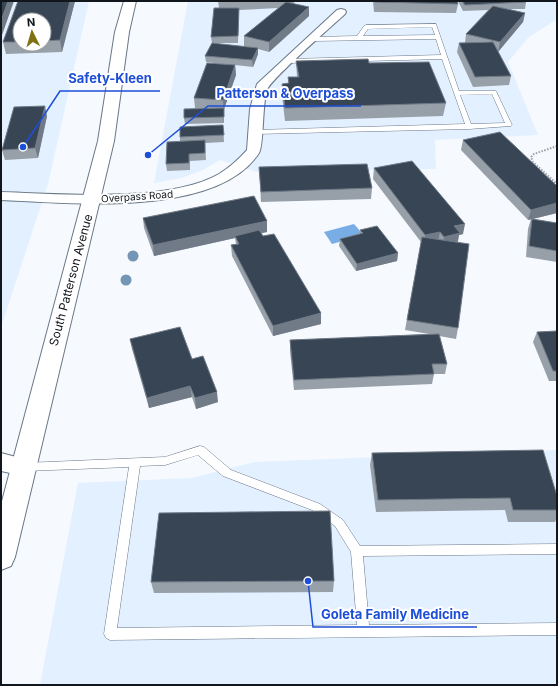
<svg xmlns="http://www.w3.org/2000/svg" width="558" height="686" font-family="Inter,sans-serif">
<rect width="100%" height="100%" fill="#f6f9fd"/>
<g fill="#e3f0ff" fill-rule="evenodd">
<path d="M1 1H89L48 184 1 327ZM20 20H44V44H20Z"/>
<polygon points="188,1 557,1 557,19 528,38 508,62 538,135 435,140 436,169 257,172 220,160 203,170 181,178 154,183"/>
<polygon points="557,450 557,685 40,685 78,483 191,478 255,462"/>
</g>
<polygon fill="#79ade5" points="354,224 362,233 344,238 346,240 332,244 324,232"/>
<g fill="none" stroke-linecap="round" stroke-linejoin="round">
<g stroke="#6a7888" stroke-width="1">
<g id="lane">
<path d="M436 24 459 91H496L512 125 511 126 469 129 255 134 252 132 255 130 465 124 442 59 289 63 286 61 289 59 441 55 436 39 313 41 310 39 313 37 357 36 364 26 366 25ZM432 27 435 35 363 36 368 29ZM492 94 505 123 471 124 460 95Z"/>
<path d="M200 446 204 447 231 470 320 504 343 520 360 546 557 544V554L363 556 369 625 557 623V635L110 640 106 638 104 634 129 467 25 471 21 470 20 467 21 464 25 463 165 457ZM198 455 223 476 312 510 335 526 351 552 357 625 117 628 140 466 165 465Z"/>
</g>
</g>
<g stroke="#6a7888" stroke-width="2">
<g id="street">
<path d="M341 9 345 10 346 12 345 14C332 26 271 79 267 90 262 104 264 145 259 153 217 218 69 203 1 200V192C60 194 168 203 219 174 229 168 240 158 247 150L250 109 257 84 337 10Z"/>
<polygon points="1,453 31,461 34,467 31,473 24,476 1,471"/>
</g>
</g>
<g stroke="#6a7888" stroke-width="2">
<polygon id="secondary" points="124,1 136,1 129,32 114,141 15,557 11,566 1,570 1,505 98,141 115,32"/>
</g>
<polyline stroke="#9a9fa3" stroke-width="2" stroke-dasharray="1.5 1.5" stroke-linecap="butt" points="557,146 534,154 531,157 533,162 557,184"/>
<use href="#lane" fill="#fff" fill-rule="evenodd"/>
<use href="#street" fill="#fff" fill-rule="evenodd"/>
<use href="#secondary" fill="#fff" fill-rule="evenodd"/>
</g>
<g fill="#7495b3">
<circle cx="133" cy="256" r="5.5"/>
<circle cx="126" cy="280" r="5.5"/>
</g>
<g fill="#979fa8" fill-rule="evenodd">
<path d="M18 1H75L62 52 6 54 3 42ZM20 20H44V44H20Z"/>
<polygon points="218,1 294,1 294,4 309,16 269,52 258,49 258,54 253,67 235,65 236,75 224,109 224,123 185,124 184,118 208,109 195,108 194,98 231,65 206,62 205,56 249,47 244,46 244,36 278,8 239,10 238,43 212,43 211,37 219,8"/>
<polygon points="373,1 457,1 458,4 456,13 374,12"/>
<polygon points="458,1 525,1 526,2 525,9 509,9 525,13 523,22 498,52 511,76 509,85 473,87 457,52 459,43 465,43 466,34 488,10 463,11"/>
<polygon points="296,61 369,63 446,103 443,116 285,121 282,96 282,84 288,83 288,77 297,77"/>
<polygon points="47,116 38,158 5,160 2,150"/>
<polygon points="223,125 224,142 205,143 206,160 190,161 190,170 167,171 166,164 180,141 180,137"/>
<polygon points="463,140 557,186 557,213 533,219 557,223 557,262 526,257 528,229 531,219 528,220 461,150"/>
<polygon points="259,167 372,188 371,199 261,202"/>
<polygon points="374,168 463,234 459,235 458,242 458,328 456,339 439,336 447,364 445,374 434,374 432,384 294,390 290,351 290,340 429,334 405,330 421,242 373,179"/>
<polygon points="143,218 267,221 267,232 261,233 321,313 321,324 273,336 232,256 231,245 236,244 235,238 154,256 144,228"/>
<polygon points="360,230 398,253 397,261 356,271 339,246 340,239 360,234"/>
<polygon points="557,331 557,381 549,381 533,342 537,332"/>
<polygon points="130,339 192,359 218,402 196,409 192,397 149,408 132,349"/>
<polygon points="372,453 557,496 557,518 555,522 508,522 505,510 376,512 370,465"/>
<polygon points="334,581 333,592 154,593 151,582"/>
</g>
<g fill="#717b87">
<polygon points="8,1 14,1 1,38 1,21"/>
<polygon points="70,1 75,1 62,52 60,40"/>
<polygon points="309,7 309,16 269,52 269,42"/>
<polygon points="525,13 523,22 498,52 500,42"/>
<polygon points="258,48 258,54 253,67 252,60"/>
<polygon points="235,65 236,75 224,109 224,123 223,100"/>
<polygon points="45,106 47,116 38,158 35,148"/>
<polygon points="557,203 557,213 528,220 531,210"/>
<polygon points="267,221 267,232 236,238 235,236 235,238 154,256 153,245"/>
<polygon points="465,224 463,234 459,235 457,244 442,248 444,237 454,226"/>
<polygon points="440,232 438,242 424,245 425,235"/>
<polygon points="398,253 397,261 356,271 357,264"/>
<polygon points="321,313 321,324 273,336 273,326"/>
<polygon points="190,386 192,397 149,408 147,398"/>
<polygon points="217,392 218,402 196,409 195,398"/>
</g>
<g fill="#384554" stroke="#717b87">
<polygon points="1,1 8,1 1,21"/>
<polygon points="18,1 70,1 60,40 44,41 44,20 20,20 20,42 3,42"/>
<polygon points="375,1 457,1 458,4 375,2"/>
<polygon points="462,1 525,1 526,2 465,5"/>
<polygon points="286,2 309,7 269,42 244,36"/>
<polygon points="493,6 525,13 500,42 466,34"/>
<polygon points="214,8 239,8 238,36 211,37"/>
<polygon points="493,42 511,76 475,77 459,43"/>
<polygon points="212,43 258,48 252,60 205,56"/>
<polygon points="368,59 369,63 429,62 446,103 285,108 282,84 289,83 288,77 299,77 296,61"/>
<polygon points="207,63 235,65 223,100 194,98"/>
<polygon points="45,106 35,148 2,150 14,107"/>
<polygon points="224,108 224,117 184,118 184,109"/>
<polygon points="223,125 224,135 180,137 180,127"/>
<polygon points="500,132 557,186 557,203 531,210 463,140"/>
<polygon points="205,140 205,153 189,154 189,163 166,164 167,142"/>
<polygon points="412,161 465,224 454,226 460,233 444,237 440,232 425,235 374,168"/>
<polygon points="367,164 372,188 261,192 259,167"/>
<polygon points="254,196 267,221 153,245 143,218"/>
<polygon points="532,219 557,223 557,251 529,246"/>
<polygon points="377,226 398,253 357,264 340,239 363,233 360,230"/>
<polygon points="259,230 263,236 274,234 321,313 273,326 231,245 239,244 235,236"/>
<polygon points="422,237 469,244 458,328 407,320"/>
<polygon points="180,327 192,359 203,356 217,392 195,398 190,386 147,398 130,339"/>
<polygon points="557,331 557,371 553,371 537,332"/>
<polygon points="439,334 447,364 432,364 434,374 294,380 290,340"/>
<polygon points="543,450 557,496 557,510 513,510 510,498 378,500 372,453"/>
<polygon points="330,511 334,581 151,582 159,513"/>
</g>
<g text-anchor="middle" stroke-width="4" stroke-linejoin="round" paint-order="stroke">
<g font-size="10" fill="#10161c" stroke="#fff">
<text transform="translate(137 196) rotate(-4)" y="4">Overpass Road</text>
</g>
<g font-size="12" fill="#10161c" stroke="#fff">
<text transform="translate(71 280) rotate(-75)" y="4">South Patterson Avenue</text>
</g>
</g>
<path fill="none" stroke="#1d4ed8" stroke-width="1.5" d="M23 147L60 91H160M148 155L208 106H361M308 581L313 627H477"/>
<g fill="#1d4ed8" stroke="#fff" stroke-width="1.5">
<circle cx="23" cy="147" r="4"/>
<circle cx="148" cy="155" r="4"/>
<circle cx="308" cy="581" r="4"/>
</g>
<g font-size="13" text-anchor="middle" font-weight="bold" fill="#1d4ed8" stroke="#fff" stroke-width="4" stroke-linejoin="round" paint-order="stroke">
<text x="110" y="83">Safety-Kleen</text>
<text x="285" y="98">Patterson &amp; Overpass</text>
<text x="395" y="619">Goleta Family Medicine</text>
</g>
<rect width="558" height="686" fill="none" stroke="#10161c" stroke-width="4"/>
<g transform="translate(32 32) rotate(355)"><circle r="19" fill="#ffffff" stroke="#9fa2a4"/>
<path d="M0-3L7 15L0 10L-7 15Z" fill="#7f7212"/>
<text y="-6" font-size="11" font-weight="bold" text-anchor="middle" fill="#10161c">N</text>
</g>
</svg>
